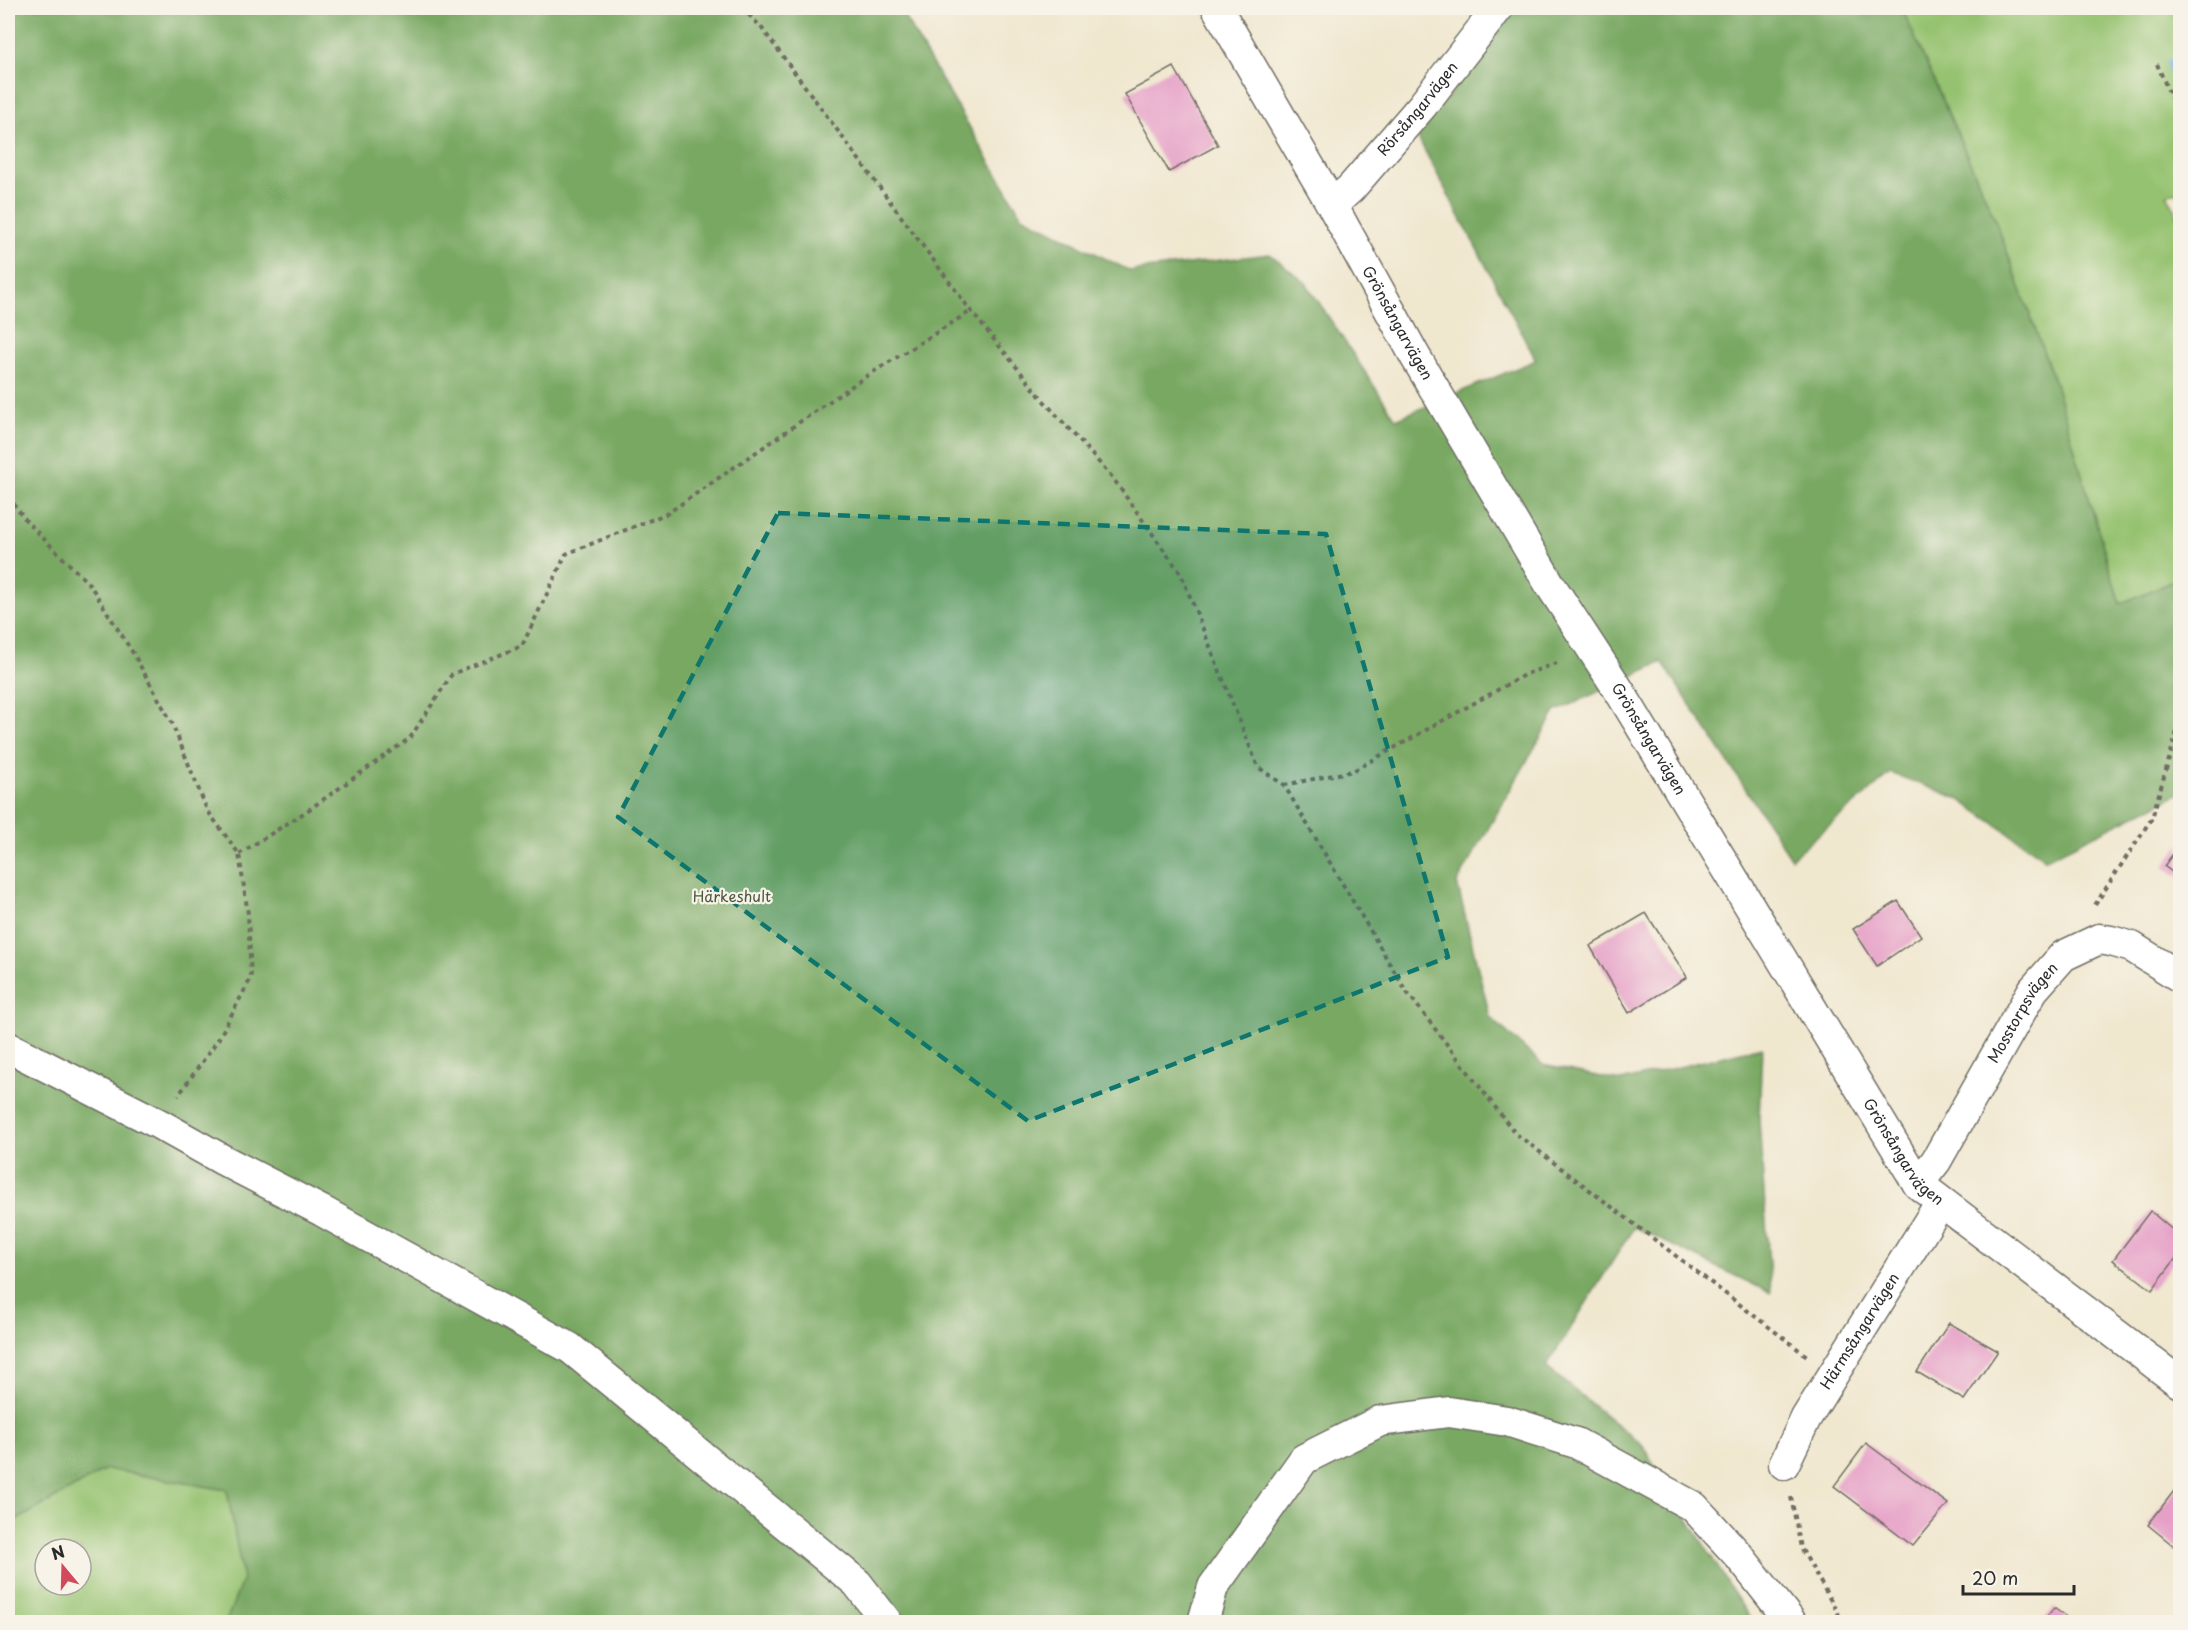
<svg xmlns="http://www.w3.org/2000/svg" width="2188" height="1630" font-family="'Playpen Sans',sans-serif">
<rect width="100%" height="100%" fill="#f7f3e8"/>
<filter id="ink" filterUnits="userSpaceOnUse"><feTurbulence type="fractalNoise" baseFrequency=".0167" numOctaves="2"/><feDisplacementMap in="SourceGraphic" scale="12" xChannelSelector="R" yChannelSelector="G"/><feConvolveMatrix kernelMatrix="1 2 1 2 8 2 1 2 1" color-interpolation-filters="sRGB"/></filter>
<filter id="wash" filterUnits="userSpaceOnUse"><feTurbulence type="fractalNoise" baseFrequency=".008" numOctaves="4" result="noise"/><feDisplacementMap in="SourceGraphic" scale="24" xChannelSelector="R" yChannelSelector="G"/><feGaussianBlur stdDeviation="1.35" result="paint"/><feColorMatrix in="noise" values="0 0 0 0 0 0 0 0 0 0 0 0 0 0 0 0 0 1.4 0 .05"/><feComposite in="paint" operator="in"/></filter>
<g filter="url(#wash)">
<rect width="100%" height="100%" fill="#f0e7cf"/>
<g fill="#95c270" stroke="#60764e" stroke-width="1.5" fill-rule="evenodd">
<polygon points="1902,8 2180,8 2180,192 2167,194 2180,221 2180,578 2120,604 2055,383 1995,219"/>
<path d="M106 1469 227 1490 243 1579 226 1622H8V1525ZM45 1549H81V1585H45Z"/>
</g>
<polygon fill="#78a862" stroke="#526a46" stroke-width="1.5" points="8,8 899,8 1022,216 1130,271 1270,254 1306,283 1396,419 1536,360 1417,136 1516,8 1902,8 1995,219 2055,383 2120,604 2180,578 2180,793 2046,859 1957,798 1891,773 1791,858 1662,662 1555,712 1457,883 1490,1017 1543,1065 1621,1081 1762,1047 1759,1121 1771,1293 1634,1227 1546,1367 1642,1445 1752,1622 226,1622 243,1579 227,1490 106,1469 8,1525"/>
<g fill="none" stroke-linecap="round" stroke-linejoin="round">
<polyline stroke="#6fa7de" stroke-width="10" points="2171,64 2180,88"/>
</g>
<g id="blocks">
<g fill="#e6a0c7">
<polygon points="1174,67 1218,145 1169,172 1125,94"/>
<polygon points="2180,844 2180,878 2164,866"/>
<polygon points="1898,901 1921,936 1877,966 1853,929"/>
<polygon points="1646,913 1687,977 1629,1013 1590,946"/>
<polygon points="2150,1211 2180,1236 2180,1253 2152,1290 2113,1260"/>
<polygon points="1949,1323 1998,1351 1964,1400 1917,1372"/>
<polygon points="1866,1443 1948,1504 1913,1546 1834,1486"/>
<polygon points="2180,1483 2180,1551 2148,1525"/>
<polygon points="2054,1608 2073,1622 2042,1622"/>
</g>
</g>
</g>
<g filter="url(#ink)">
<use href="#blocks" fill-opacity="0" stroke="#706d64" stroke-width="1.5"/>
<g fill="none" stroke-linecap="round" stroke-linejoin="round">
<g stroke="#706d64" stroke-width="33">
<g id="minor">
<path id="s1" d="M1217 8 1332 205 1415 356 1549 583 1620 692 1918 1184 2180 1383"/>
<path id="s2" d="M1332 205 1351 188 1422 106 1498 8"/>
<polyline points="8,1047 159,1124 223,1160 322,1211 570,1348 857,1583 887,1622"/>
<path id="s3" d="M1918 1184 1936 1161 2033 990 2063 956 2099 939 2111 941 2132 947 2180 977"/>
<path id="s4" d="M1784 1464 1806 1418 1941 1202"/>
<polyline points="1203,1622 1213,1587 1304,1459 1380,1421 1449,1412 1507,1421 1576,1443 1694,1507 1739,1556 1791,1622"/>
</g>
</g>
<g stroke="#706d64" stroke-width="4" stroke-dasharray="4.5 4.5" stroke-linecap="butt">
<polyline points="742,8 761,27 971,311 1043,400 1112,477 1181,574 1258,767 1284,785 1406,991 1515,1133 1807,1356"/>
<polyline points="2157,64 2180,119"/>
<polyline points="8,496 27,522 90,585 133,653 172,723 207,810 239,854 248,914 251,978 219,1038 178,1096"/>
<polyline points="1284,785 1353,771 1526,674 1560,662"/>
<polyline points="239,854 307,811 410,738 452,674 522,646 566,554 668,513 862,379 971,311"/>
<polyline points="2095,905 2152,818 2176,735 2180,711"/>
<polyline points="1791,1497 1801,1548 1843,1622"/>
</g>
<use href="#minor" stroke="#fff" stroke-width="30"/>
</g>
</g>
<path fill="#0f766e" fill-opacity="0.2" stroke="#0f766e" stroke-width="4.5" stroke-dasharray="12 8" stroke-linejoin="round" d="M778 513 1326 534 1448 957 1028 1121 618 817Z"/>
<g text-anchor="middle" stroke-width="4.5" stroke-linejoin="round" paint-order="stroke">
<g font-size="15" fill="#2b2b2b" stroke="#f7f3e8">
<text dy="5" stroke="none"><textPath href="#s2" startOffset="129">Rörsångarvägen</textPath></text>
<text dy="5" stroke="none"><textPath href="#s1" startOffset="363">Grönsångarvägen</textPath></text>
<text dy="5" stroke="none"><textPath href="#s1" startOffset="849">Grönsångarvägen</textPath></text>
<text dy="5" stroke="none"><textPath href="#s3" startOffset="201">Mosstorpsvägen</textPath></text>
<text dy="5" stroke="none"><textPath href="#s1" startOffset="1335">Grönsångarvägen</textPath></text>
<text dy="5" stroke="none"><textPath href="#s4" startOffset="153">Härmsångarvägen</textPath></text>
</g>
<g font-size="15" fill="#4b5840" stroke="#f7f3e8">
<text x="732" y="902">Härkeshult</text>
</g>
</g>
<rect width="2188" height="1630" fill="none" stroke="#f7f3e8" stroke-width="30"/>
<g transform="translate(63 1567) rotate(341)"><circle r="28" fill="#f7f3e8" stroke="#a5a39c" stroke-width="1.5"/>
<path d="M0-4.5L10 22L0 15L-10 22Z" fill="#d1495b"/>
<text y="-9" font-size="16" font-weight="bold" text-anchor="middle" fill="#2b2b2b">N</text>
</g>
<path d="M1963 1585v9h111v-9" fill="none" stroke="#2b2b2b" stroke-width="3"/>
<text x="1972" y="1585" font-size="18" fill="#2b2b2b" stroke="#f7f3e8" stroke-width="4.5" paint-order="stroke">20 m</text>
</svg>
